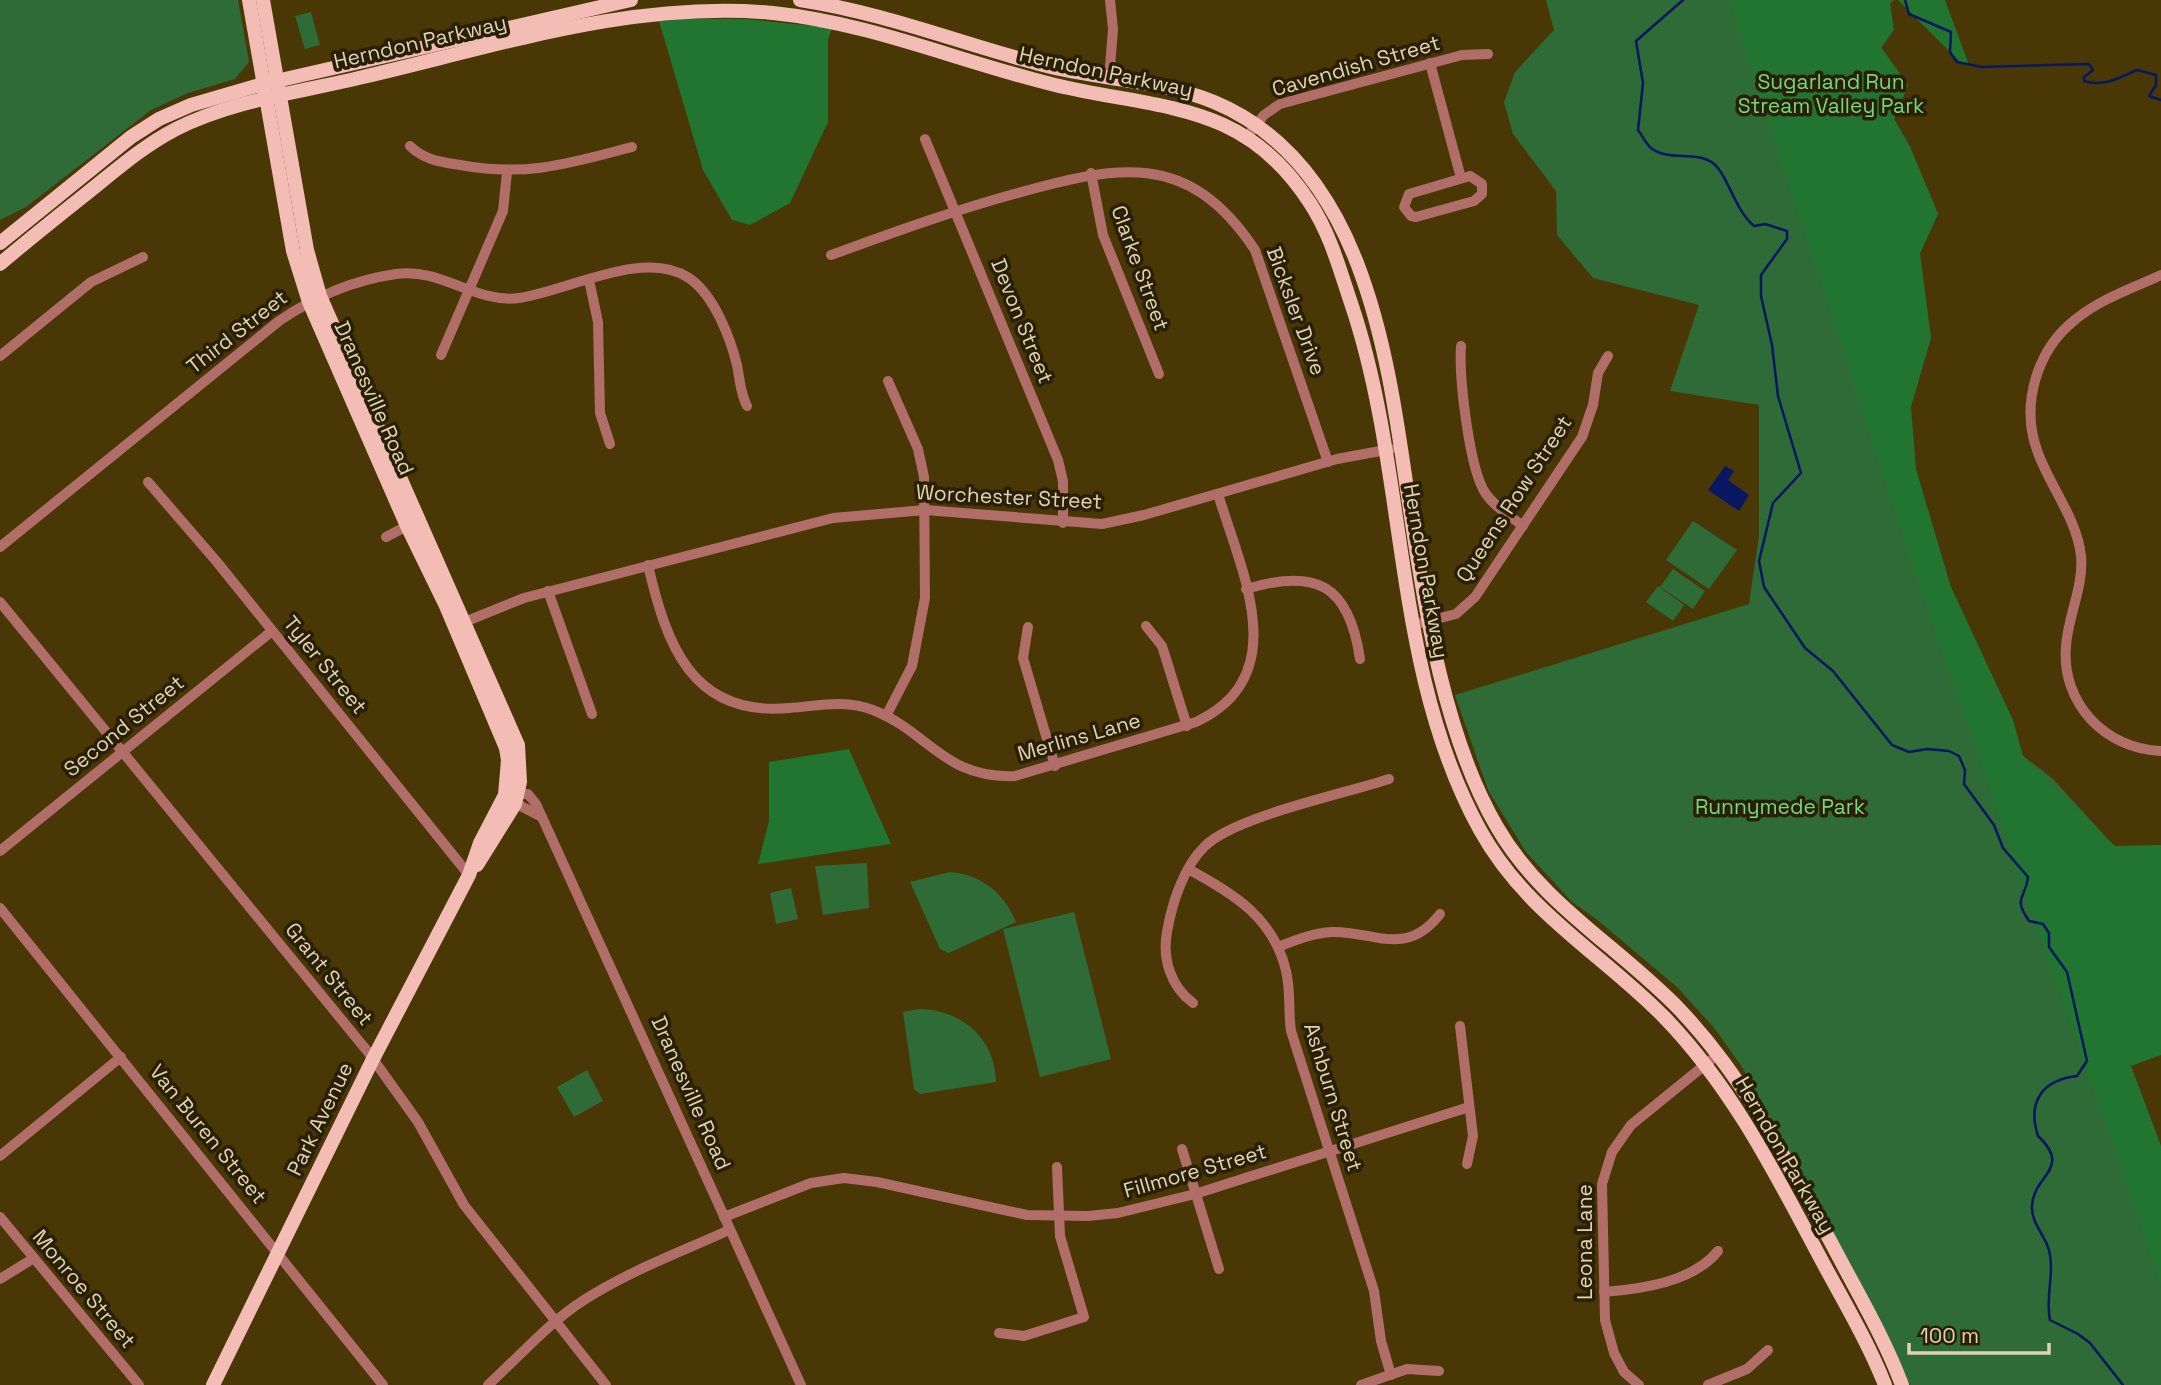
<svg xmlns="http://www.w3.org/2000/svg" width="2161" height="1385" font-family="'Space Grotesk',sans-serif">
<rect width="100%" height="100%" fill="#493706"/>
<g fill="#2f6b36">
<polygon points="0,0 238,0 249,62 235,79 188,93 151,110 26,207 0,220"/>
<polygon points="1546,0 1894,0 1890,3 1881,47 1908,85 1894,119 1910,147 1938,214 1920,253 1886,421 1991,731 2053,779 2127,860 2131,1066 2161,1217 2161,1385 1910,1385 1742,1067 1715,1029 1678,988 1595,918 1572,902 1526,852 1488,790 1455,695 1749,604 1759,535 1759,405 1670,391 1699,305 1593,278 1557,235 1556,191 1513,134 1504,102 1515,72 1554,30"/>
<polygon points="311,12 320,45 305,49 295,16"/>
<polygon points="1693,521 1737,550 1709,589 1666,560"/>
<polygon points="1673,569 1705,591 1693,609 1660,587"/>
<polygon points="1658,586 1684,605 1673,621 1646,602"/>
<polygon points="867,863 869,908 823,915 815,866"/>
<path d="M950 872C982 875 1004 893 1016 922L949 953 940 949 910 882Z"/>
<polygon points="791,888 798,919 776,924 770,893"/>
<polygon points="1074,912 1111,1059 1040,1077 1003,929"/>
<path d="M919 1009C962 1010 995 1038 996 1082L920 1094 914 1089 903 1012Z"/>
<polygon points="587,1070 603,1101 574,1117 557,1087"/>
</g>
<g fill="#217530">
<polygon points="1729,0 1894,0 1890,3 1894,30 1881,48 1908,86 1894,119 1910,147 1938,214 1920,253 1931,338 1911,407 1916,469 1951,587 2013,720 2023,756 2115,846 2161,845 2161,1055 2131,1066 2161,1146 2161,1286 1908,554"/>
<polygon points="1898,0 1945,0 1969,65 1962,64"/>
<polygon points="683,19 746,19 832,28 828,40 828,122 790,203 750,225 732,220 703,170 659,21"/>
<polygon points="849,749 891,844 758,864 769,821 769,762"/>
</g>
<polygon fill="#071761" points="1725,466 1734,471 1728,480 1749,495 1739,511 1708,490"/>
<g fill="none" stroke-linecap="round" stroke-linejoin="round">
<g stroke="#071761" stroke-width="2.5">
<path d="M1683 0 1636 41 1643 83 1638 130C1642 135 1646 144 1651 148 1669 162 1695 150 1713 163 1728 175 1734 209 1754 226L1765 224 1787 231V239L1761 275V296L1772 345 1778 396 1801 473 1773 503 1759 561 1764 587 1805 648 1833 671 1892 745 1909 752 1927 749 1949 751 1959 756 1965 770 1964 784 1994 825 2003 848 2028 877C2026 899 2012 896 2029 921L2043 924 2049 933V947L2067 972 2087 1061 2077 1076C2042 1080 2027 1102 2038 1136 2073 1169 2033 1175 2032 1206 2031 1223 2045 1235 2049 1250 2055 1273 2045 1297 2050 1320L2078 1334 2090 1343 2123 1385"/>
<path d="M1905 0 1909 14 1951 32 1950 52 1957 62 1982 67 2089 64 2093 70 2084 77V81C2103 87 2120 78 2137 70L2156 75V85L2149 96 2161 100"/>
</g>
<g stroke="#b16e68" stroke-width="10">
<polyline points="1430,63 1461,178"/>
<polyline points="1109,79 1113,29 1110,0"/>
<polyline points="1246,138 1264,115 1280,104 1462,55 1488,54"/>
<polyline points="925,139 1058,460 1063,481 1063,523"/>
<path d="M410 146C424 160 441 162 460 165 527 177 567 164 632 147"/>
<polyline points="1091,173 1103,235 1159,374"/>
<polygon points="1470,176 1482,184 1482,194 1474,201 1416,217 1411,216 1404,207 1409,194"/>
<path d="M831 255C892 233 952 211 1014 194 1115 166 1188 148 1255 250L1328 462"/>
<path d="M2161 275C2133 288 2100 299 2076 319 2036 350 2020 406 2038 453 2051 488 2077 519 2081 556 2084 586 2068 616 2066 646 2061 703 2105 749 2161 751"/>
<polyline points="589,280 598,322 600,413 610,444"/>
<path d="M1461 346C1459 377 1469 470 1486 494 1495 507 1510 516 1523 526"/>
<polyline points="441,355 503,211 507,172"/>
<polyline points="0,356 91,282 143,257"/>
<polyline points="148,482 217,562 469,875"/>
<polyline points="386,537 407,526"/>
<path d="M0 547 279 321C314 297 354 280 396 274 441 267 476 304 519 298 568 291 644 248 689 278 714 295 730 337 737 365 740 380 740 393 747 406"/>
<path d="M648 565C666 643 691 717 789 708 818 706 844 699 873 710 929 732 944 779 1015 776L1196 722C1295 676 1241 571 1218 494"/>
<path d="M1246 589C1316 568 1349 584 1360 659"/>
<polyline points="548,591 592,714"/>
<polyline points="0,602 368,1052 418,1122 464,1205 606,1385"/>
<polyline points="1421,623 1456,614 1475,597 1582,437 1593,405 1598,373 1608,356"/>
<polyline points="457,625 524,598 833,518 925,510 1102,524 1144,515 1337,459 1391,449"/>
<polyline points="1146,626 1162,646 1187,726"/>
<polyline points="1028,627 1023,658 1055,766"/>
<polyline points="886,716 912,666 925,598 924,477 918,449 888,381"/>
<polyline points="510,794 528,794 536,804 801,1385"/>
<polyline points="511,801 542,817"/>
<polyline points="0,851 272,631"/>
<path d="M1188 869C1233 893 1274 918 1286 971 1291 991 1288 1011 1291 1031L1374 1291 1381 1341 1391 1375"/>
<polyline points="0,908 383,1385"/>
<path d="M1278 947C1296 940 1313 933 1332 932 1374 931 1406 958 1440 914"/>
<path d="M1193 1003C1171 987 1162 959 1167 932 1172 903 1184 866 1205 846 1236 816 1344 794 1389 779"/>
<polyline points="1460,1026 1473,1136 1467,1164"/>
<polyline points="1182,1149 1219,1269"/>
<polyline points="0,1156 121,1057"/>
<polyline points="0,1217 139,1385"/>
<polyline points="724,1217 811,1183 844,1178 877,1182 1027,1215 1088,1216 1118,1213 1195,1194 1469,1107"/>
<polyline points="0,1279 34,1258"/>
<path d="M1604 1292C1642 1289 1693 1282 1718 1251"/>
<polyline points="999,1333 1024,1336 1084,1317 1060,1236 1057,1167"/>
<path d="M488 1385C520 1356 548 1323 584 1300 629 1271 681 1252 729 1230"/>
<polyline points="1361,1385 1407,1369 1439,1371"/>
<polyline points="1639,1385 1624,1372 1614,1353 1605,1320 1602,1184 1612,1152 1631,1125 1711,1060"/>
<polyline points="1708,1385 1747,1369 1768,1350"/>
</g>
<g stroke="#f3bcb5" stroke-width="14">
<polyline points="263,0 307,250 320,296 518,745 520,782 515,804 477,865"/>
<path d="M800 0C885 13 962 44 1043 65 1100 80 1160 80 1214 102 1368 166 1389 366 1410 510 1425 611 1445 738 1497 827 1542 905 1620 947 1681 1011 1746 1080 1788 1163 1833 1246 1857 1292 1884 1337 1902 1385"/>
<polyline points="0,243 131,137 159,119 191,105 263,84 631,0"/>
<path d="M0 264C28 240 57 217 86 194 115 171 143 146 176 129 233 100 302 92 363 77 497 46 634 0 773 13 871 23 960 62 1055 85 1159 110 1244 100 1310 203 1331 235 1340 271 1352 306 1409 477 1391 668 1480 830 1526 913 1600 952 1664 1017 1733 1088 1776 1175 1822 1261 1844 1302 1868 1342 1885 1385"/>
<polyline points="213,1385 373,1059 469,875 480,843 505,795 508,760 506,748 446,606 407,526 309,302 293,251 249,0"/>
</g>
</g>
<g text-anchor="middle" stroke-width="7" stroke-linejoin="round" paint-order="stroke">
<g font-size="21" fill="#e0d2b5" stroke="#2a1f07">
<text transform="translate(420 42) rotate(-13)" y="7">Herndon Parkway</text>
<text transform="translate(1356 66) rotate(-16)" y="7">Cavendish Street</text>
<text transform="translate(1106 72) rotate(12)" y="7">Herndon Parkway</text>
<text transform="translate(1140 268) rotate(70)" y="7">Clarke Street</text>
<text transform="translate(1296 311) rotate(70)" y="7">Bicksler Drive</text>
<text transform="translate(1022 321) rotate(68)" y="7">Devon Street</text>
<text transform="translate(237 332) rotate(-38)" y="7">Third Street</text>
<text transform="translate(374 398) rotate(66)" y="7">Dranesville Road</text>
<text transform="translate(1009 497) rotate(3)" y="7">Worchester Street</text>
<text transform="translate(1514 499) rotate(-57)" y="7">Queens Row Street</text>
<text transform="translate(1426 571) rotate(80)" y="7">Herndon Parkway</text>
<text transform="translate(325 665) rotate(51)" y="7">Tyler Street</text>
<text transform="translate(124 726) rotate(-39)" y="7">Second Street</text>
<text transform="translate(1079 737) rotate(-16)" y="7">Merlins Lane</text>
<text transform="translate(329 974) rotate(51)" y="7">Grant Street</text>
<text transform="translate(691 1093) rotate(66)" y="7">Dranesville Road</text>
<text transform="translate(1333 1097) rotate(73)" y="7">Ashburn Street</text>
<text transform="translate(320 1119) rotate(-64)" y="7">Park Avenue</text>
<text transform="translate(208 1134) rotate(51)" y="7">Van Buren Street</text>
<text transform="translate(1785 1155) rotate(60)" y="7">Herndon Parkway</text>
<text transform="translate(1195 1171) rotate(-16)" y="7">Fillmore Street</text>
<text transform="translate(1585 1242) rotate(-90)" y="7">Leona Lane</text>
<text transform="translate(84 1289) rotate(50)" y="7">Monroe Street</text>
</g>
<g font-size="21" fill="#72da7e" stroke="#2a1f07">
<text x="1831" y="89">Sugarland Run<tspan x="1831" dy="24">Stream Valley Park</tspan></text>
<text x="1780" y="814">Runnymede Park</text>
</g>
</g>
<path d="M1909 1343v10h140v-10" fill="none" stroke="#e0d2b5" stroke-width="3.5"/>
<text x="1920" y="1343" font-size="21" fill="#e0d2b5" stroke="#2a1f07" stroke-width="5" paint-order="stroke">100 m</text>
</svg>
